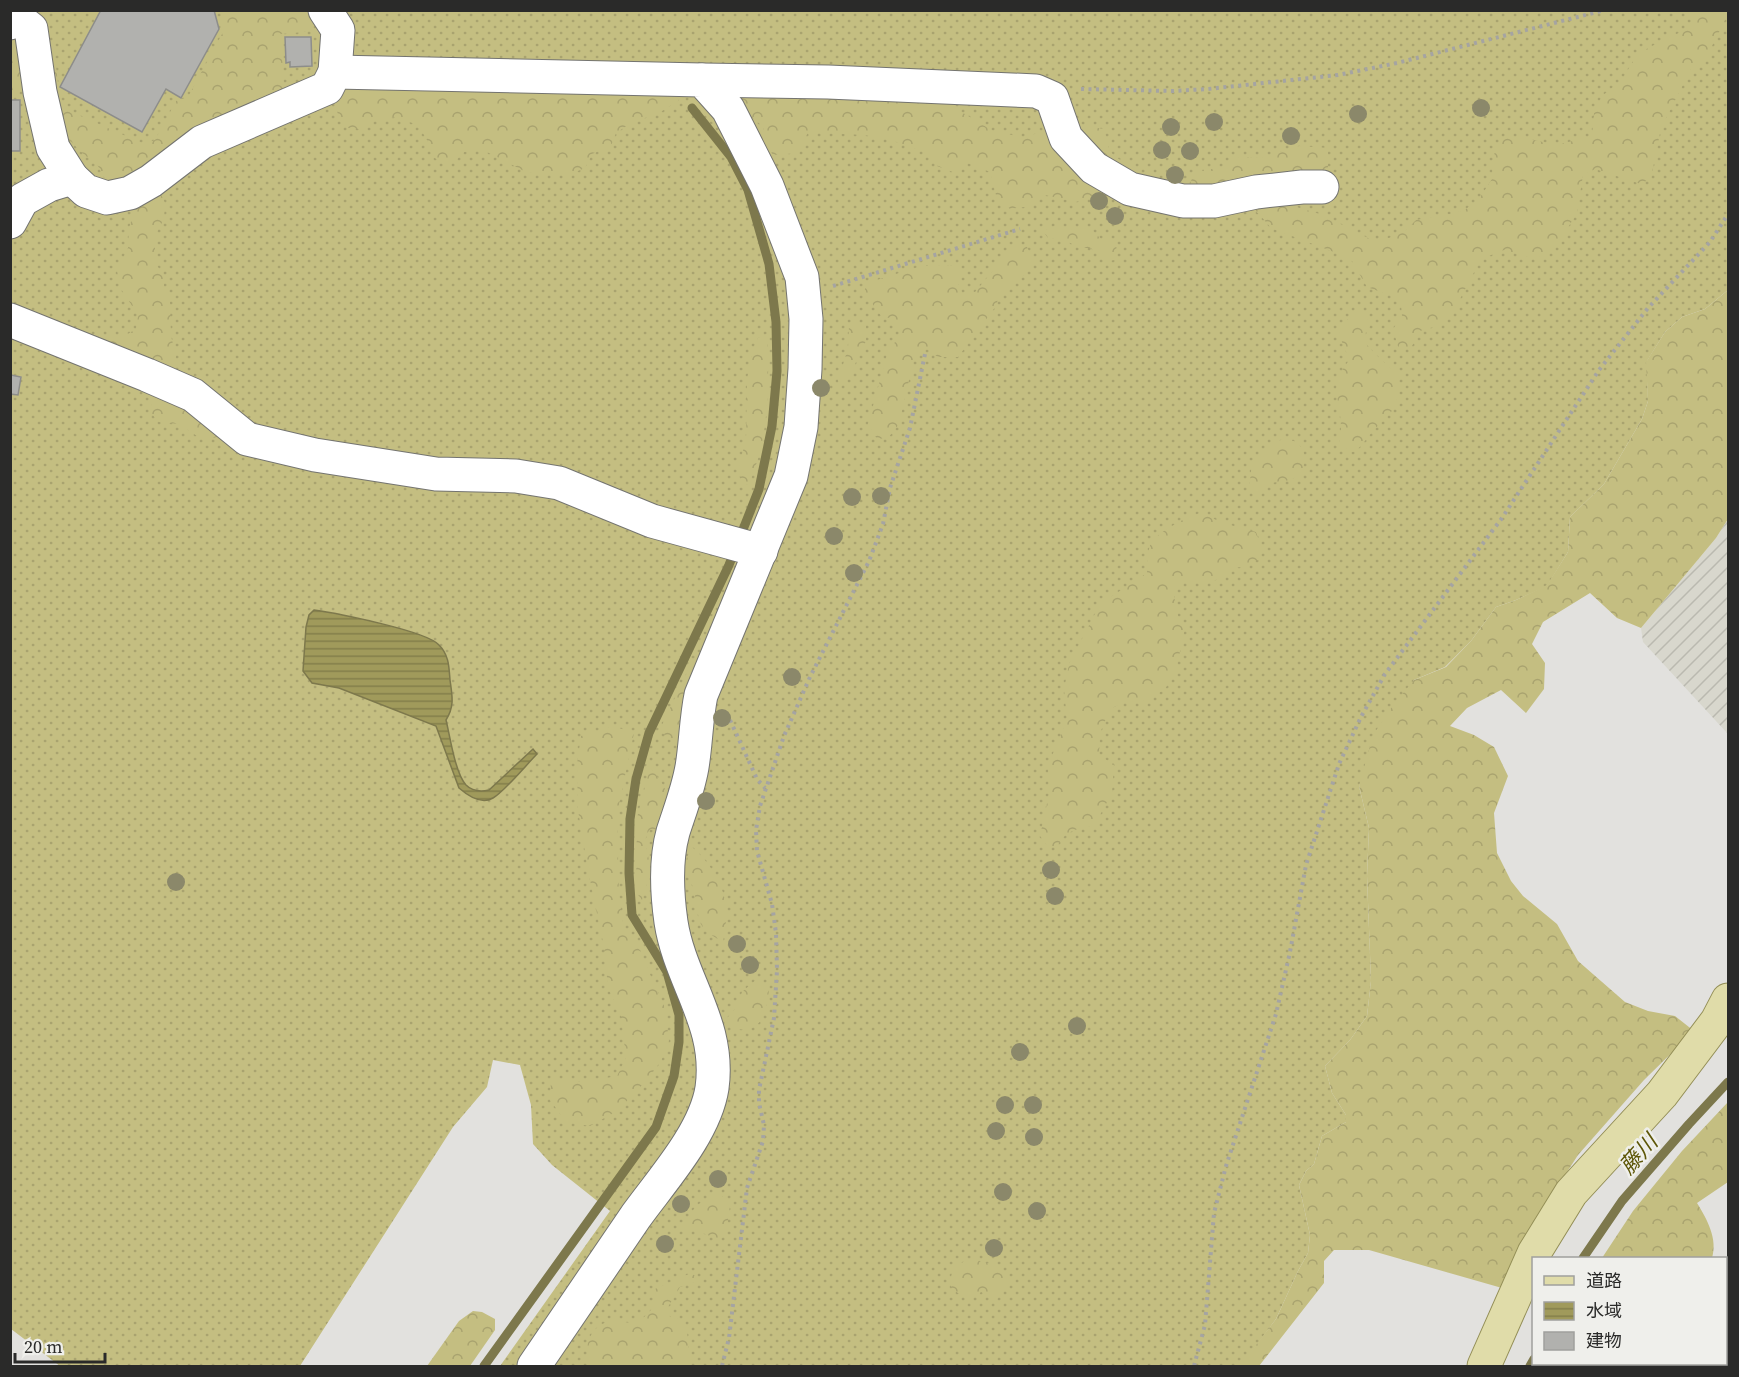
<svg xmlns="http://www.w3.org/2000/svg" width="1739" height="1377" font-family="'Source Serif 4','Noto Sans JP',serif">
<defs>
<pattern id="industrial-furrows" width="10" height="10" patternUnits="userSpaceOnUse" patternTransform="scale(1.5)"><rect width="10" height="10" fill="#d8d7cd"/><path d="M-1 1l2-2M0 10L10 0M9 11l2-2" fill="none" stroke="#bab9b0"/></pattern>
<pattern id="grass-dots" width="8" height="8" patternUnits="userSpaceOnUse" patternTransform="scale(1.5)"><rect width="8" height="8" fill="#c4be81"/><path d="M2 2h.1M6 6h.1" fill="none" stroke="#a9a36f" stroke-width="1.8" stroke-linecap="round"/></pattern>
<pattern id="forest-crowns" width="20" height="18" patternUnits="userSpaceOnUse" patternTransform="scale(1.5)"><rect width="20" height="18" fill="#c4be81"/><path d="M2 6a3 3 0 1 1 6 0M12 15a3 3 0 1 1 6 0" fill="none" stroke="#a9a36f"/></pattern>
<pattern id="water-rules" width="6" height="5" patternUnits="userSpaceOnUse" patternTransform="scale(1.5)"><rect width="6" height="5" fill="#a09a5b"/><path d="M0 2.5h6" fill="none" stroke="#837e4b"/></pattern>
</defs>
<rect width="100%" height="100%" fill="#e2e1de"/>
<polygon fill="url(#industrial-furrows)" points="1728,519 1728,734 1643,642 1641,628 1716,538"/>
<polygon fill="url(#grass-dots)" points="10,11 1728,11 1728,290 1705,309 1682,317 1665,332 1647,361 1648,401 1642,419 1604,484 1570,517 1568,552 1547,586 1516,600 1496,607 1471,641 1445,667 1414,680 1359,786 1369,828 1367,876 1371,981 1367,1016 1350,1040 1325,1066 1332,1093 1346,1115 1346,1122 1322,1136 1314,1164 1306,1171 1299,1185 1310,1235 1308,1253 1298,1271 1276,1319 1242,1365 1240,1366 500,1366 610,1211 552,1165 533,1144 531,1105 520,1065 493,1060 487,1087 453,1127 300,1366 60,1366 11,1329"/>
<g fill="url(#forest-crowns)">
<polygon points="316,10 317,24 304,32 281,34 284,90 117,189 105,179 98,166 80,151 67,137 62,125 49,43 54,50 60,100 76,114 144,144 155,140 176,101 188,97 222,34 221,11"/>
<polygon points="1697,11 1728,11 1728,14 1707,56 1691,69 1661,128 1651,178 1641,184 1595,169 1583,175 1577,213 1554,250 1535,259 1504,250 1481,259 1450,318 1437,326 1420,331 1412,346 1399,350 1393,329 1402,316 1401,305 1392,296 1367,287 1352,261 1339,254 1271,228 1259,214 1250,207 1270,199 1323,215 1370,239 1389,238 1406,230 1416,220 1456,213 1466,209 1479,199 1492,179 1493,156 1504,137 1519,137 1557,145 1592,136 1594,113 1602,96 1622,80 1637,54 1667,38 1693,27 1693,13"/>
<polygon points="16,30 25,77 19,93 11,94 10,31"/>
<path d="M360 84 680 91 679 100 659 113 631 123 616 133 611 146 592 154 585 168 573 173 549 175 526 172 481 149 464 152 457 159 442 163 432 156 427 140 418 125 395 117 377 120 359 129 348 128C336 114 334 110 339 91Z"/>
<polygon points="733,85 930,93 993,131 1027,138 1040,131 1055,134 1098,183 1093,196 1076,202 1045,195 1031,206 1010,209 996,195 990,172 963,161 958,174 937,166 927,153 891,140 864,135 808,132 799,153 773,155 764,142 764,128 751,116 736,107"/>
<path d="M1079 125 1104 129C1106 136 1107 147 1111 152 1120 165 1136 160 1144 178L1124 173 1077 132Z"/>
<polygon points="1299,146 1328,148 1328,168 1308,175 1218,190 1190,185 1194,171 1221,168 1239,157 1260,158"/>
<polygon points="158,188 165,203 164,219 155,235 155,263 164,275 164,290 170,302 171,336 176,356 175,363 163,369 106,341 112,335 126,335 136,329 138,315 121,289 117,271 128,248 129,228 139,196"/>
<polygon points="1055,226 1076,230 1090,228 1101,239 1110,239 1116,243 1117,255 1115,260 1107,261 1090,248 1079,248 1065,240 1048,238 1043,231"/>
<polygon points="1026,245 1034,261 1022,277 999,296 996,306 958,357 938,357 927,349 914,358 899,424 888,438 877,439 868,424 888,351 899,337 901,329 890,318 882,317 864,292 867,283 925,265 958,266 962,270 958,283 962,293 975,292 1006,255 1016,246"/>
<polygon points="1728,290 1728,519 1716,538 1641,628 1617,618 1590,593 1543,622 1532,644 1545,663 1544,689 1526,713 1501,690 1467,708 1450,726 1474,735 1494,747 1508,776 1494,813 1497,853 1511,881 1523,896 1557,924 1578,961 1625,1002 1648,1011 1675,1016 1694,1031 1644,1080 1578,1155 1531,1228 1502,1288 1369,1250 1334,1250 1324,1261 1324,1283 1259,1366 1240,1366 1276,1319 1298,1271 1308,1253 1310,1235 1299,1185 1306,1171 1314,1164 1322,1136 1346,1122 1346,1115 1332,1093 1325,1066 1350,1040 1367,1016 1371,981 1367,876 1369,828 1359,786 1373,735 1394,704 1414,680 1446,667 1471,641 1496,607 1516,600 1547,585 1568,552 1570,517 1604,484 1642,419 1648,401 1646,362 1665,332 1682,317 1705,309"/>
<path d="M1355 312 1364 313 1370 326 1366 330C1366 334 1365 338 1365 341 1367 348 1391 368 1398 375 1399 412 1394 408 1372 432 1365 440 1362 447 1353 452L1339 445C1340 439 1341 432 1341 426 1340 394 1327 388 1350 359L1344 348 1339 333 1346 321Z"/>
<polygon points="858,322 866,325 866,341 848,379 841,384 838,381 848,348 849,326"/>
<path d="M767 334C769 372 769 411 761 448 758 460 753 473 749 485L741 483 739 464 746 441 747 379 753 349 758 338Z"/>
<polygon points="150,393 220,425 217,437 203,440 179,424 159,422 150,412 152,401"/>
<path d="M1285 437C1305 444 1308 455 1301 475L1290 480 1271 483 1260 494 1249 491 1252 461C1267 453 1271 446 1285 437Z"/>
<path d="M1201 513 1223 523 1256 532 1262 549 1258 560 1242 567 1230 568 1221 578 1213 581 1180 583 1174 596 1178 616 1185 628 1175 675 1164 690 1143 701 1124 702 1110 709 1100 733 1099 756 1114 764 1112 793 1094 826C1079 828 1066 830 1058 845L1049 848 1040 836 1049 794 1048 765 1067 720 1064 689 1069 664 1100 604 1147 573C1148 564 1147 551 1151 543 1158 532 1189 515 1201 513Z"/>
<polygon points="691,664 696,674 679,745 667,738 660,729"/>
<polygon points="613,726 634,733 617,814 619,895 624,930 638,947 665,1008 669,1041 661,1061 647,1080 617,1111 590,1126 566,1122 550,1100 551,1080 584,1082 617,1076 626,1058 621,1015 608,988 604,947 588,870 578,810 577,764 581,736"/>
<path d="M650 767C671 793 672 799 659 829L649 830 645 840 651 871 642 900 636 892 637 818Z"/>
<path d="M692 847C709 861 725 886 726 908 727 919 725 931 723 942 696 927 700 923 695 896 693 885 688 874 684 864Z"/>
<path d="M757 979 769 990C766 1015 762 1035 731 1028L727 1018 736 1008 742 992Z"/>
<path d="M1728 1102V1182L1697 1203C1707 1219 1718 1239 1712 1258H1602L1633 1211 1682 1151Z"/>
<path d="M717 1194 723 1197 730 1205 726 1236 718 1239 697 1231H684C686 1214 700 1199 717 1194Z"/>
<path d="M970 1259C989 1262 1001 1266 1013 1281L997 1299 981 1292 976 1297 958 1293 951 1288C950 1270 953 1266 970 1259Z"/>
<path d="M691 1273 701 1280 680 1287 668 1307 670 1317 682 1320 687 1331 690 1366H590C582 1348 590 1323 613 1321 619 1320 625 1323 631 1323 640 1323 652 1311 655 1303 656 1299 655 1293 655 1289Z"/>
<polygon points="473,1311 482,1312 495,1319 495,1330 470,1366 427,1366 459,1321"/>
</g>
<path fill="url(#water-rules)" stroke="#7d784c" stroke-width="1.5" d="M314 610C336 613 427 631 439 645 449 655 449 667 450 680 452 695 455 706 446 720 450 736 455 773 466 785 472 791 480 792 489 790L533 749 537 754C527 764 504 792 493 798 481 805 467 795 459 788L436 726 339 688 312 683 303 671 306 627 309 615Z"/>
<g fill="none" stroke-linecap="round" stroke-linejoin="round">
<g stroke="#7d784c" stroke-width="9">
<polyline points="1583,1258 1622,1201 1689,1124 1728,1082"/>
<polyline points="484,1366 656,1127 674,1076 679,1042 679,1015 667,972 632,915 629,873 630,819 636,779 649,733 729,565 759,489 772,426 777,371 776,322 769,264 748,190 731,157 692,108"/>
<polyline points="1530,1366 1534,1359"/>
</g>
</g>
<g fill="#b1b1ae" stroke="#8d8d8a" stroke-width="1.5">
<polygon points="101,10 214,10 219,29 181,98 166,89 142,132 60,87"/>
<polygon points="285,37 311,37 312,66 290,67 290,62 286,63"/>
<rect x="10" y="100" width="10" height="51"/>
<polygon points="11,375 21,377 18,395 10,394"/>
</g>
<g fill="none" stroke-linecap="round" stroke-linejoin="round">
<g stroke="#747470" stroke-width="35">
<g id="minor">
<polyline points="325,10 338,30 335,72"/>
<path d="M10 23 17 18 31 29 40 92 53 148 72 178 86 191 107 198 130 193 151 181 202 142 327 88 335 72 702 80 728 109 767 186 802 277 806 319 805 369 801 427 791 476 701 695C696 719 696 743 692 767 688 790 680 810 673 832 665 861 667 894 671 922 680 981 721 1024 712 1088 705 1133 662 1180 636 1216 602 1266 568 1316 534 1366"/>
<polyline points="702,80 828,82 1036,91 1052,98 1066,138 1094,168 1130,189 1183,201 1214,201 1256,192 1302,187 1322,187"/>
<polyline points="10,222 22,200 49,185 72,178"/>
<polyline points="10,320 147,375 193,395 247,439 315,455 436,474 516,476 559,483 652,521 761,551"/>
<polyline points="1662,1364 1675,1366"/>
<polyline points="1625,1366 1626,1364"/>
</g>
</g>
<g stroke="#938e56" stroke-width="35">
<polyline id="major" points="1484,1366 1534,1253 1571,1193 1662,1094 1717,1021 1728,1000"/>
</g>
<g stroke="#a5a4a2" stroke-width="4" stroke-dasharray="3 4.5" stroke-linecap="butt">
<polyline points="1081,89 1173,91 1208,89 1338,75 1397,63 1605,10"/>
<polyline points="833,286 1020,229"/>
<polyline points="730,720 757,779 765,788"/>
<polyline points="722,1366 729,1338 747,1188 763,1141 764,1125 759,1103 759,1090 774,1018 777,970 776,933 772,904 757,851 756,830 760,806 784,736 810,677 869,561 883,524 890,488 910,428 925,354"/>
<polyline points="1194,1366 1205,1325 1214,1213 1226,1166 1276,1014 1290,952 1306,865 1339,764 1361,717 1385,674 1502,518 1599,370 1648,308 1710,242 1728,214"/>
</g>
<use href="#minor" stroke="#fff" stroke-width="33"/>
<use href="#major" stroke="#e0dca9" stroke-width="33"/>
</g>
<g fill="#8b886a">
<circle cx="1481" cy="108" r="9"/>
<circle cx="1358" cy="114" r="9"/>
<circle cx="1214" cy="122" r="9"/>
<circle cx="1171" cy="127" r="9"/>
<circle cx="1291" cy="136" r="9"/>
<circle cx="1162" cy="150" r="9"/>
<circle cx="1190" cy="151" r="9"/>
<circle cx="1175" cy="175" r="9"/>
<circle cx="1099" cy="201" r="9"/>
<circle cx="1115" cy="216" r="9"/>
<circle cx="821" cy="388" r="9"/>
<circle cx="881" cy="496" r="9"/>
<circle cx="852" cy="497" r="9"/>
<circle cx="834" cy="536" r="9"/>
<circle cx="854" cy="573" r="9"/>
<circle cx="792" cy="677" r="9"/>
<circle cx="722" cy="718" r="9"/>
<circle cx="706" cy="801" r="9"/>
<circle cx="1051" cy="870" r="9"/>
<circle cx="176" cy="882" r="9"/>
<circle cx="1055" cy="896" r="9"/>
<circle cx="737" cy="944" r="9"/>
<circle cx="750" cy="965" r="9"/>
<circle cx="1077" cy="1026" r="9"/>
<circle cx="1020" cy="1052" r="9"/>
<circle cx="1005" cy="1105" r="9"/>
<circle cx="1033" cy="1105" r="9"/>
<circle cx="996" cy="1131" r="9"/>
<circle cx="1034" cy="1137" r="9"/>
<circle cx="718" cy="1179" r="9"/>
<circle cx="1003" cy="1192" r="9"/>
<circle cx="681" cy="1204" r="9"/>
<circle cx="1037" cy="1211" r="9"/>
<circle cx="665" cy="1244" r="9"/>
<circle cx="994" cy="1248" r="9"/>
</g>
<g text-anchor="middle" stroke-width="5" stroke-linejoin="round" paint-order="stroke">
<g font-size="22" font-style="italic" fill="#5d5607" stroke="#efefeb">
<text transform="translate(1638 1154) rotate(-48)" y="8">藤川</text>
</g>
</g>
<rect width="1739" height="1377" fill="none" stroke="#2a2a29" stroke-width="24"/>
<rect x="1532" y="1257" width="195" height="108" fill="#efefeb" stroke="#a0a09d" stroke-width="1.5"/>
<rect x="1544" y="1276" width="30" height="9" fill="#e0dca9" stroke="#a0a09d" stroke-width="1.5"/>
<text x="1586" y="1287" font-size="18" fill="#2a2a29">道路</text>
<rect x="1544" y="1302" width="30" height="18" fill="url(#water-rules)" stroke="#a0a09d" stroke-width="1.5"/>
<text x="1586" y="1317" font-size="18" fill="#2a2a29">水域</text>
<rect x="1544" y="1332" width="30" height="18" fill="#b1b1ae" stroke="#a0a09d" stroke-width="1.5"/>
<text x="1586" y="1347" font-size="18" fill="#2a2a29">建物</text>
<path d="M15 1353v9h90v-9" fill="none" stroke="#2a2a29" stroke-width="3"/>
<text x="24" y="1353" font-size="18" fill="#2a2a29" stroke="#efefeb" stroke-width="4.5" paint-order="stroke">20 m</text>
</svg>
